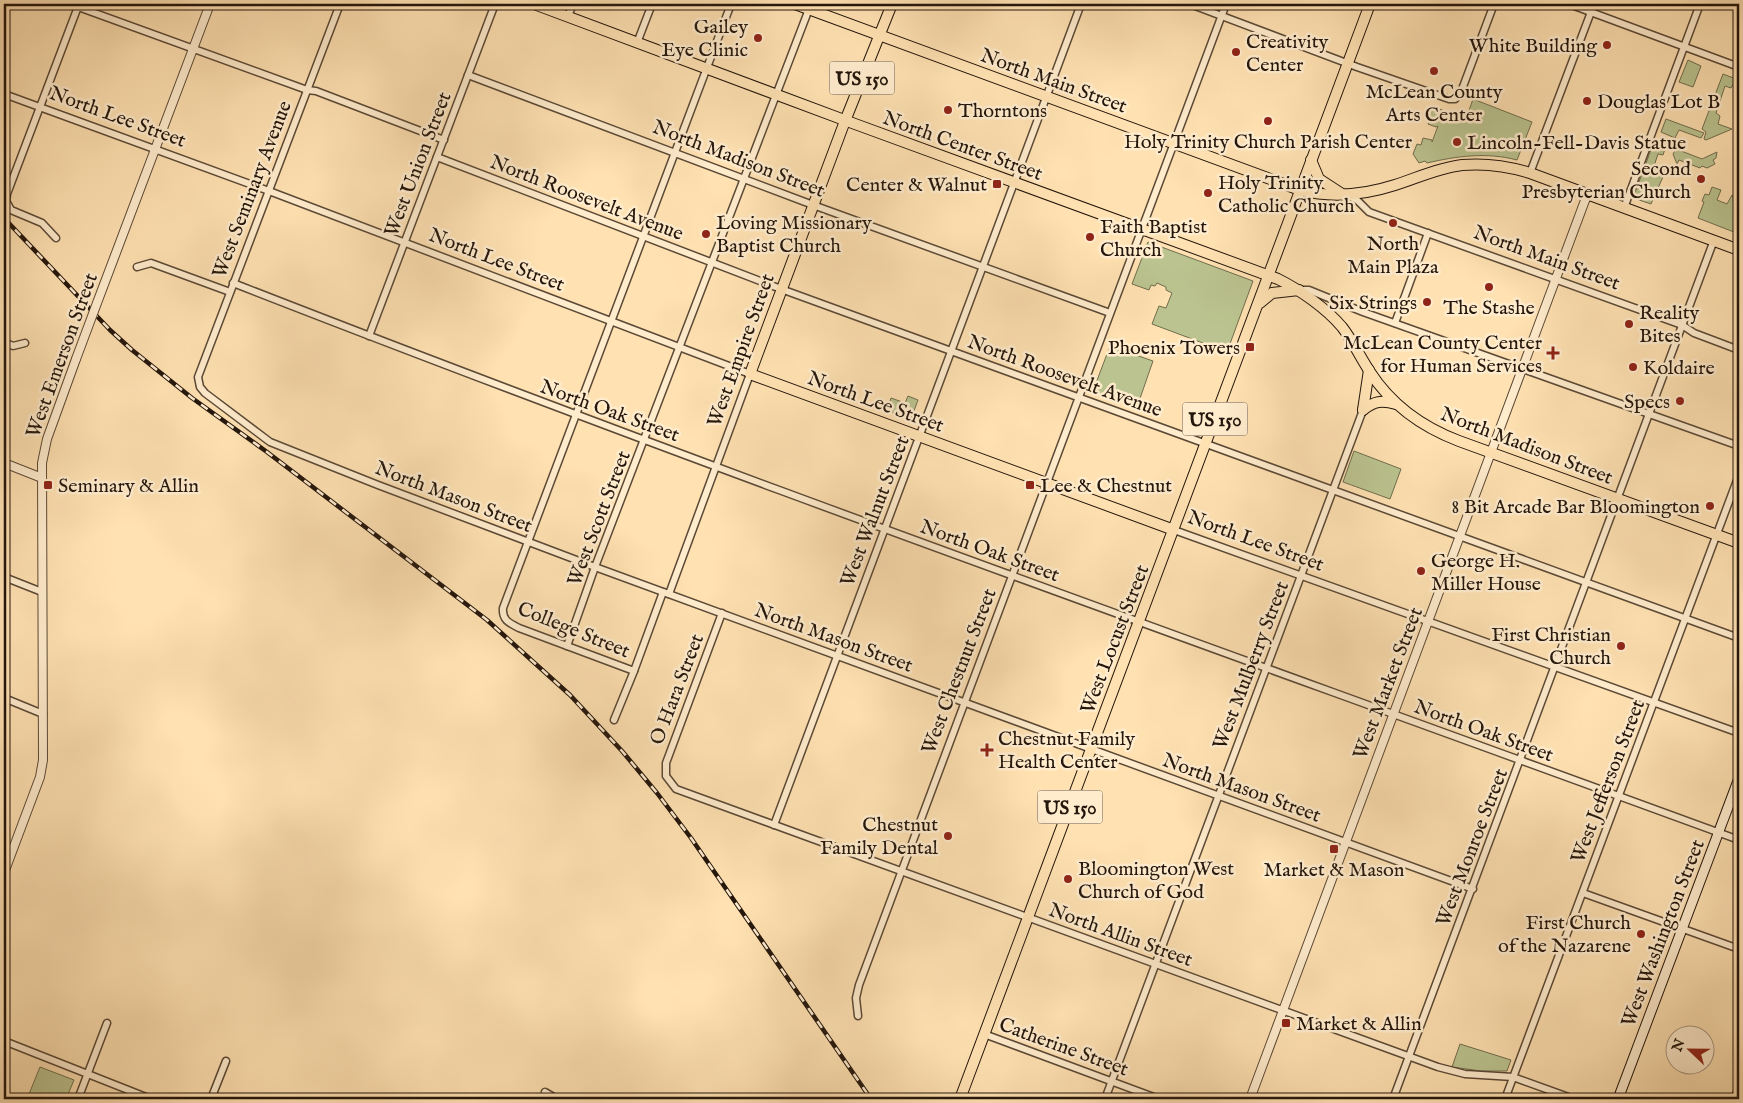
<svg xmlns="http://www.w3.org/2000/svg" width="1743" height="1103" font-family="'IM FELL English',serif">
<rect width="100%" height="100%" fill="#ffe1b2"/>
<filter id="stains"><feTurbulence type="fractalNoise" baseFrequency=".004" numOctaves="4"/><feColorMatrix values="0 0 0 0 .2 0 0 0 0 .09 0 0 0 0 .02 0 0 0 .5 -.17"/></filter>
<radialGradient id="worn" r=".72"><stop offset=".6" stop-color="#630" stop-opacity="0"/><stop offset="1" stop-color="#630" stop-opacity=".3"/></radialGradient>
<g fill="#bbc490" stroke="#706d4e">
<polygon points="1688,60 1701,66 1693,87 1679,82"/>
<polygon points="1723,74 1736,79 1731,88 1725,86 1716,113 1720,116 1718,124 1732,129 1706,140 1704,139 1706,132 1702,129"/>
<path d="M1473 99 1532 122 1517 160C1487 152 1457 156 1427 163L1425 161 1419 163 1413 154 1417 144 1421 145 1423 138 1432 140V142L1438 126 1436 127 1428 124 1431 117 1428 115 1430 108 1433 109 1434 107 1466 119Z"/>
<polygon points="1666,119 1704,133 1701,138 1679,130 1675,138 1661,132"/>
<polygon points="1658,142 1665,145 1665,149 1663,155 1658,154 1654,166 1666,170 1651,204 1633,198 1652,147 1654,144"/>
<polygon points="1676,149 1702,159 1717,152 1716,158 1713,160 1715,164 1707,168 1702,166 1700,168 1679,160 1677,164 1673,154"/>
<path d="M1712 187 1721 190 1717 200 1727 204 1732 195 1736 204C1730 216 1737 223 1739 234L1698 218 1704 202 1702 201 1705 194 1709 195Z"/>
<polygon points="1148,242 1253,281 1227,352 1152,324 1159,306 1166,308 1172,293 1166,290 1166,287 1157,283 1155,286 1151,285 1149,290 1132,284"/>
<polygon points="1110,346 1153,361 1137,407 1093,391"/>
<polygon points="908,396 918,400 911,419 887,410 891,398 905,403"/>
<polygon points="1354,451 1401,469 1390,499 1343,482"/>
<polygon points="1460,1044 1511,1060 1507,1071 1481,1071 1452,1067"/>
<polygon points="40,1067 74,1080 66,1099 27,1099"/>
</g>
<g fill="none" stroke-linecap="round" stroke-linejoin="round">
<g stroke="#5b4936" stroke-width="9">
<g id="minor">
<polyline points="70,4 307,90 316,91 444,140"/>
<polyline points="340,4 198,377 200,387 205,393 270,442 378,485 595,567 1473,889"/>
<polyline points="1190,4 1357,67 1449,99 1455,99 1461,92 1494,4"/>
<polyline points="1569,4 1739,67"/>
<polyline points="568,16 573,4"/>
<polyline points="637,43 652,4"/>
<polyline points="468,75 813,205 1110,313"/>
<polyline points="4,94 269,191 750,374 669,594"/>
<polyline points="437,157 781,289 1739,638"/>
<polyline points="1530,173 1594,4"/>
<polyline points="1349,196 1357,200 1369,212 1682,325 1694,333 1739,350"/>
<polyline points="1624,208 1700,4"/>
<polyline points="56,238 42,223 11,210 6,201 7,194 79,4"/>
<polyline points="137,267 151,263 230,292"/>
<path d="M233 283C732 478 1237 656 1739 840"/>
<polyline points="1299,290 1309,290 1363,312 1739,446"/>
<polyline points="1395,323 1428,233"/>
<polyline points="369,336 495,4"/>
<polyline points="4,342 13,346 25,343"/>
<polyline points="1174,530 1739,733"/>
<polyline points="4,577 42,592"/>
<polyline points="722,613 666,763 666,776 676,789 1438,1067 1465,1074 1513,1077 1574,1099"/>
<polyline points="567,646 595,567 809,9"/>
<path d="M634 671 519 628C509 623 502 620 503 608L731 4"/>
<polyline points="4,698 43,714"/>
<polyline points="614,720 634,671 663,592"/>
<polyline points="774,825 1081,4"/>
<polyline points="1583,893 1739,949"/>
<polyline points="858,1016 856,998 859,985 1226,4"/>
<polyline points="984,1034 1159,1099"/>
<polyline points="4,1041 151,1099"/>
<polyline points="545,1092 557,1099"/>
<polyline points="78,1099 107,1023"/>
<polyline points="211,1099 226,1061"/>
<polyline points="1105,1099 1363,410"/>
<polyline points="1393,1099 1714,240"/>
<polyline points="1505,1099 1739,475"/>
</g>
</g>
<g stroke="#5b4936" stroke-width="10">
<g id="tertiary">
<polyline points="97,303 210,4"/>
<polyline points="4,463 42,478"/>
<polyline points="4,873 40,777 43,760 42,463 47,439 76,359"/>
<polyline points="1250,1099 1587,195"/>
<polyline points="1735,1099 1739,1088"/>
</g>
</g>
<g stroke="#24160c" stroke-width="11">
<polyline id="secondary" points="1618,1099 1739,778"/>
</g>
<g stroke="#24160c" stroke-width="12">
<g id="primary">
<path d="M534 4 855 124 1278 279C1300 290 1326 308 1342 327 1353 341 1360 357 1370 372 1392 406 1422 427 1459 441L1739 543"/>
<path d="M795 4 1300 190C1331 198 1364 195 1395 185 1417 178 1438 168 1462 165 1485 163 1508 166 1530 173L1739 250"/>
<polyline points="892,4 845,121 750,374 1174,530"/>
<polyline points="1311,160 1319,179 1342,194"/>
<polyline points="1260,303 1272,293 1299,290"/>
<polyline points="1363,410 1369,370"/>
<path d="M1363 410C1374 401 1382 400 1396 404"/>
<polyline points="960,1099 1370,4"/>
</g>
</g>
<use href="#minor" stroke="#ffeccd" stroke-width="6"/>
<use href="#tertiary" stroke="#ffeccd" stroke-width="8"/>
<use href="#secondary" stroke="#ffeccd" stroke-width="9"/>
<use href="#primary" stroke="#ffe1b2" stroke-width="10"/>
<g stroke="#24160c" stroke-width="4.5">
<polyline id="rail" points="4,218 110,330 132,350 192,398 267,452 487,620 570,695 622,751 657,793 691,838 871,1099"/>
</g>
<use href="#rail" stroke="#ffeccd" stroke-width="2.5" stroke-dasharray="8" stroke-linecap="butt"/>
<g stroke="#5b4936" stroke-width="10" stroke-linecap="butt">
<polyline id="tertiary-bridge" points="76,359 97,303"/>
</g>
<use href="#tertiary-bridge" stroke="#ffeccd" stroke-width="8"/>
</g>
<g fill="#8f2418" stroke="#ffeccd" stroke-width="2">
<circle cx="758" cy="38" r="5"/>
<circle cx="1607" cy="45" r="5"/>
<circle cx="1236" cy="52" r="5"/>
<circle cx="1434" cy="71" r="5"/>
<circle cx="1587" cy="101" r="5"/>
<circle cx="948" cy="110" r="5"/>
<circle cx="1268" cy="121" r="5"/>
<circle cx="1457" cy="142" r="5"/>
<circle cx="1701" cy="179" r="5"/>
<rect x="992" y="179" width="10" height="10" rx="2.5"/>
<circle cx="1208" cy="193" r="5"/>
<circle cx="1393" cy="223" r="5"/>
<circle cx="706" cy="234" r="5"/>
<circle cx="1090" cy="237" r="5"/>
<circle cx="1489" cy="287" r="5"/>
<circle cx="1427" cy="302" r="5"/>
<circle cx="1629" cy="324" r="5"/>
<rect x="1245" y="342" width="10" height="10" rx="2.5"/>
<path d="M1550.5 345.5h5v5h5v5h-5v5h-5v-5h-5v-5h5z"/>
<circle cx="1633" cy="367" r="5"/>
<circle cx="1680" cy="401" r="5"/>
<rect x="43" y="480" width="10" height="10" rx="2.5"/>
<rect x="1025" y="480" width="10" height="10" rx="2.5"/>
<circle cx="1710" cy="506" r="5"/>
<circle cx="1421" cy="571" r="5"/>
<circle cx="1621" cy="646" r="5"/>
<path d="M984.5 742.5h5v5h5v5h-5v5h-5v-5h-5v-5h5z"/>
<circle cx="948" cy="836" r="5"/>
<rect x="1329" y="844" width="10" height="10" rx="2.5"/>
<circle cx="1068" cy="879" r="5"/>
<circle cx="1641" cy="934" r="5"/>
<rect x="1281" y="1018" width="10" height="10" rx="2.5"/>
</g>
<g text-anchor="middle" stroke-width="5" stroke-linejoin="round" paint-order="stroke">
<g fill="#ffeccd" stroke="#665646" stroke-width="1">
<rect x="829.5" y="61.5" width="65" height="33" rx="4"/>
<rect x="1182.5" y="402.5" width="65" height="33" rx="4"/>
<rect x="1037.5" y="790.5" width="65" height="33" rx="4"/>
</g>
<g font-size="19" font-weight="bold" fill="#24160c">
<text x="862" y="85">US 150</text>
<text x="1215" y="426">US 150</text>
<text x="1070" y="814">US 150</text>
</g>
<g font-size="20" fill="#24160c" stroke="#ffeccd" text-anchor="start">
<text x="748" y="33" text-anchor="end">Gailey<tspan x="748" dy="23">Eye Clinic</tspan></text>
<text x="1246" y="48">Creativity<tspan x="1246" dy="23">Center</tspan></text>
<text x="1597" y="52" text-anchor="end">White Building</text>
<text x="1434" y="98" text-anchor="middle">McLean County<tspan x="1434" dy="23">Arts Center</tspan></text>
<text x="1597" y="108">Douglas Lot B</text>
<text x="958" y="117">Thorntons</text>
<text x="1268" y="148" text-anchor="middle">Holy Trinity Church Parish Center</text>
<text x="1467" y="149">Lincoln-Fell-Davis Statue</text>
<text x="1691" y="175" text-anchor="end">Second<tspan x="1691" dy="23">Presbyterian Church</tspan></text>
<text x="1218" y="189">Holy Trinity<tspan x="1218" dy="23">Catholic Church</tspan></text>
<text x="987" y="191" text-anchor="end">Center &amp; Walnut</text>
<text x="716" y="229">Loving Missionary<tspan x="716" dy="23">Baptist Church</tspan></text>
<text x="1100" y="233">Faith Baptist<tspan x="1100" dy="23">Church</tspan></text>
<text x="1393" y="250" text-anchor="middle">North<tspan x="1393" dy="23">Main Plaza</tspan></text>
<text x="1417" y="309" text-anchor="end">Six Strings</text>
<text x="1489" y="314" text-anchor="middle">The Stashe</text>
<text x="1639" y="319">Reality<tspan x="1639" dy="23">Bites</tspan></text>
<text x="1542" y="349" text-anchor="end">McLean County Center<tspan x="1542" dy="23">for Human Services</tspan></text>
<text x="1240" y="354" text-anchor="end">Phoenix Towers</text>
<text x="1643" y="374">Koldaire</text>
<text x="1670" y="408" text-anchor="end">Specs</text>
<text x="58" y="492">Seminary &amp; Allin</text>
<text x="1040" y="492">Lee &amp; Chestnut</text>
<text x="1700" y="513" text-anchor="end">8 Bit Arcade Bar Bloomington</text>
<text x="1431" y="567">George H.<tspan x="1431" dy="23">Miller House</tspan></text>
<text x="1611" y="641" text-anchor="end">First Christian<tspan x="1611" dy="23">Church</tspan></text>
<text x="998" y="745">Chestnut Family<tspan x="998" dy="23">Health Center</tspan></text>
<text x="938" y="831" text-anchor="end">Chestnut<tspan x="938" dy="23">Family Dental</tspan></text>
<text x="1078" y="875">Bloomington West<tspan x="1078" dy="23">Church of God</tspan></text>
<text x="1334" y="876" text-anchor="middle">Market &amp; Mason</text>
<text x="1631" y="929" text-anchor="end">First Church<tspan x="1631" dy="23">of the Nazarene</tspan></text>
<text x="1296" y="1030">Market &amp; Allin</text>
</g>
<g font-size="20" fill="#24160c" stroke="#ffeccd">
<text transform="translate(1054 80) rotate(20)" y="7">North Main Street</text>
<text transform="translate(118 116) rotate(20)" y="7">North Lee Street</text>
<text transform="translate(963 145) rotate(20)" y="7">North Center Street</text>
<text transform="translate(739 158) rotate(21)" y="7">North Madison Street</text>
<text transform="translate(417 164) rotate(-69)" y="7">West Union Street</text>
<text transform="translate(251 189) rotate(-69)" y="7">West Seminary Avenue</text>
<text transform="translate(587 197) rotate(21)" y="7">North Roosevelt Avenue</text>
<text transform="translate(1547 257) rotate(20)" y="7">North Main Street</text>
<text transform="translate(497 259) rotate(21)" y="7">North Lee Street</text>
<text transform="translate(740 350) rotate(-70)" y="7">West Empire Street</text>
<text transform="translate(61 355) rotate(-70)" y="7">West Emerson Street</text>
<text transform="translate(1065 375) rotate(20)" y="7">North Roosevelt Avenue</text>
<text transform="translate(876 401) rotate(20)" y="7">North Lee Street</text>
<text transform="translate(610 410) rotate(20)" y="7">North Oak Street</text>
<text transform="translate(1527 445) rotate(21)" y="7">North Madison Street</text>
<text transform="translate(454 496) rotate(21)" y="7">North Mason Street</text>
<text transform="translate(874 511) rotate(-69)" y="7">West Walnut Street</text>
<text transform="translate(598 518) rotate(-69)" y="7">West Scott Street</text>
<text transform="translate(1256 540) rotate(20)" y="7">North Lee Street</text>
<text transform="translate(990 550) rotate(20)" y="7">North Oak Street</text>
<text transform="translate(574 629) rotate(22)" y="7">College Street</text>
<text transform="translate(834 637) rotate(20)" y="7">North Mason Street</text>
<text transform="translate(1114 639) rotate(-69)" y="7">West Locust Street</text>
<text transform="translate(1250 665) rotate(-69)" y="7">West Mulberry Street</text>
<text transform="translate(958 671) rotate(-69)" y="7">West Chestnut Street</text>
<text transform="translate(1387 683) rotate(-69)" y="7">West Market Street</text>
<text transform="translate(676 689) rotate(-69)" y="7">O Hara Street</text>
<text transform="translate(1484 730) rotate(20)" y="7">North Oak Street</text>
<text transform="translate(1607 781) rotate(-69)" y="7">West Jefferson Street</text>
<text transform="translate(1242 787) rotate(20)" y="7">North Mason Street</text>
<text transform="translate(1471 847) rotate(-69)" y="7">West Monroe Street</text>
<text transform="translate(1662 933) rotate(-69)" y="7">West Washington Street</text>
<text transform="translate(1121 934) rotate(20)" y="7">North Allin Street</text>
<text transform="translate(1064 1046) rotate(20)" y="7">Catherine Street</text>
</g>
</g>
<rect width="1743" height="1103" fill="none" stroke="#ffe1b2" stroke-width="20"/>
<rect x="5" y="5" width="1733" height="1093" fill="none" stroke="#24160c" stroke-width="2.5"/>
<rect x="10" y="10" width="1723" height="1083" fill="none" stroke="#24160c"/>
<g transform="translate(1690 1050) rotate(292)"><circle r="24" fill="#ffeccd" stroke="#a79680"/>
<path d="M0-4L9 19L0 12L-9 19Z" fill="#8f2418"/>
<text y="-8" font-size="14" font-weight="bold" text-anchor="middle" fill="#24160c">N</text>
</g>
<rect width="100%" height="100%" filter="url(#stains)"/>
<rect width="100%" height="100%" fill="url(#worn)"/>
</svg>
